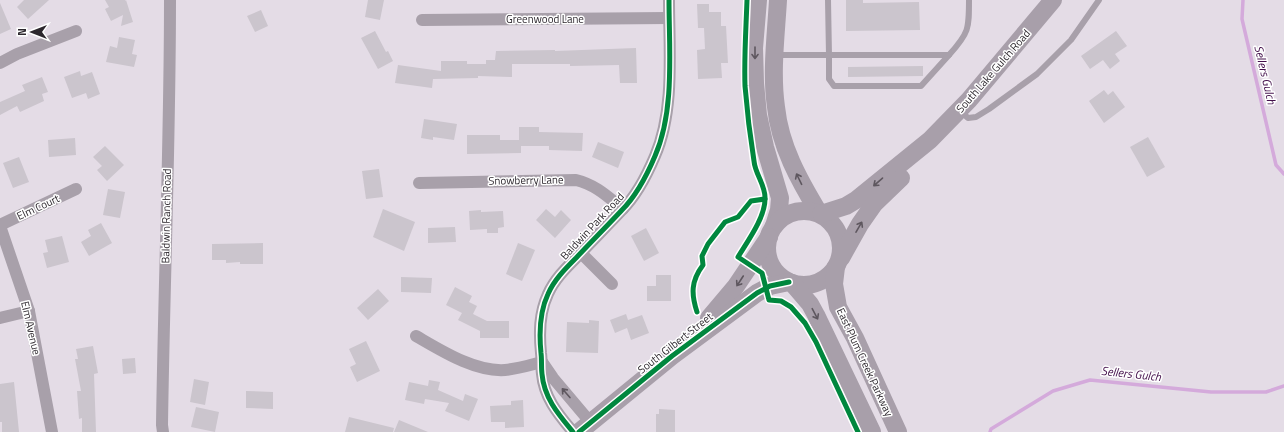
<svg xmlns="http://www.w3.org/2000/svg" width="1284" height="432" font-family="'Titillium Web',sans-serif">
<rect width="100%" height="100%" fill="#e4dce6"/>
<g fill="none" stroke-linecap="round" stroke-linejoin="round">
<g stroke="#d4aadb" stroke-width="3.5">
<polyline points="1243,0 1242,19 1276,165 1284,174"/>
<polyline points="990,432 991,429 1053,391 1090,380 1211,392 1266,392 1284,386"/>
</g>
</g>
<g fill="#cbc5cd">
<polygon points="24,0 49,0 28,19 17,7"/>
<polygon points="105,0 125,0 126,1 126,0 133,22 121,26 123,15 111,21 105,9 109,7"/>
<polygon points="368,0 384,0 380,20 365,17"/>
<polygon points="846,0 863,0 863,3 919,2 920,30 846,31"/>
<polygon points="0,3 11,29 0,34"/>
<polygon points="697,4 709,4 709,12 721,12 721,26 726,26 728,63 721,63 722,78 698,79 697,50 705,49 704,28 698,28"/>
<polygon points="261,10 268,26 255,32 247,16"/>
<polygon points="375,31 386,52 388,51 393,61 378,69 361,38"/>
<polygon points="1116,31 1127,46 1115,54 1120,61 1110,69 1103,60 1090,69 1081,56"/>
<polygon points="119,37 135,40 132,54 137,55 134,67 106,62 110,46 117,48"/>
<polygon points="636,48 637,83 620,83 619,65 570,66 570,64 512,64 512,77 478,76 478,78 433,79 432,88 395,83 398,65 441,71 441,61 467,61 467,64 486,64 486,60 495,60 496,51 555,50 555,51"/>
<polygon points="923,66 923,76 848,77 848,67"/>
<polygon points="80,71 81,76 92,72 100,94 88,99 86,93 72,98 64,77"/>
<polygon points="42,77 48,92 42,94 44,101 20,112 17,106 0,115 0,102 25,91 22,85"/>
<polygon points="1104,90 1108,95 1113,91 1125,107 1104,123 1089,101"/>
<polygon points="424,119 457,124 454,140 433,137 433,140 421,138"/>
<polygon points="519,127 539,127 539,132 583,133 582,151 549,150 549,146 521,146 521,153 467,154 467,135 500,135 500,140 519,140"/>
<polygon points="1148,137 1165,167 1147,177 1130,147"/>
<polygon points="75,138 76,155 49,157 48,140"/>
<polygon points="598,142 624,152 618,168 592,157"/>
<polygon points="105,146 124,165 107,181 97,170 102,166 93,157"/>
<polygon points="19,157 29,182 13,188 3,163"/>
<polygon points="379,169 383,197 366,199 362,171"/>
<polygon points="108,189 125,192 120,218 103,215"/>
<polygon points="383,209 415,222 404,251 373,237"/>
<polygon points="546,209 555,217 561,210 571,220 555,238 536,220"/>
<polygon points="481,210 481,212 503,211 504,227 498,228 498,233 487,233 487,229 470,230 469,211"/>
<polygon points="101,223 112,243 89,256 81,242 91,236 88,230"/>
<polygon points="455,227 456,242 428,243 428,228"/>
<polygon points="646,228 659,253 644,261 631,236"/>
<polygon points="62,236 69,262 47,268 43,253 48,252 45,240"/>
<polygon points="263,243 263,264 240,264 240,262 226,263 226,260 212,260 212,244"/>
<polygon points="518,243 535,250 522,281 506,274"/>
<polygon points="656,275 671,275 671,301 647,301 647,286 656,286"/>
<polygon points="401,277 432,278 431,293 401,292"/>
<polygon points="455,287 472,296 469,302 477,306 473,314 487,321 509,321 509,338 480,338 480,331 458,320 462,313 446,305"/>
<polygon points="378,289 389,301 368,320 357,308"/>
<polygon points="626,314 628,320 642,315 649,333 631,340 627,328 615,333 610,320"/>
<polygon points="589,320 599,321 598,353 566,352 567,322 589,323"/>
<polygon points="366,341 380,371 357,382 350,367 356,364 349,349"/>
<polygon points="93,346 98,373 94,374 96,432 82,432 82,418 79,419 77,391 81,391 75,359 78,359 76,349"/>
<polygon points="135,358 136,373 123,374 122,359"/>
<polygon points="194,379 209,382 205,405 190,402"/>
<polygon points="429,380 440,382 438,390 463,401 465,394 478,399 469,421 445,411 449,403 425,399 424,404 405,400 409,382 428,386"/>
<polygon points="14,382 19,432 2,432 2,422 0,422 0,384"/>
<polygon points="246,391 273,392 273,409 246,408"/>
<polygon points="523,400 524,427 505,428 505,422 491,422 490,406 511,405 511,401"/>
<polygon points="196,407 219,412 215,432 191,427"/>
<polygon points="659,409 675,410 675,432 656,432 656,414 659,414"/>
<polygon points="349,417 394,428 393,432 345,432"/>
<polygon points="399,420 428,432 394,432"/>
</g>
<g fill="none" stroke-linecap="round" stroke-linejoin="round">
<g stroke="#a8a0aa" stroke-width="6">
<path d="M828 0 829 55H949C969 33 969 29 969 0"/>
<polyline points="777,55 829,55 829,79 834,86 921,86 949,55"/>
<polyline points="960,111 968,118 976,117 989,109 1037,74 1071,40 1099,0"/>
</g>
<g stroke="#a8a0aa" stroke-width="12">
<polyline points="422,20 669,18"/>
<polyline points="0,63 17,54 76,31"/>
<path d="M419 183 576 180C596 185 607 196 623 209"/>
<polyline points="0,225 76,189"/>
<polyline points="0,226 29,311 52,432"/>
<polyline points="581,253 612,284"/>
<polyline points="0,318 29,311"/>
<path d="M416 336C442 351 475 372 505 370 517 369 530 365 542 362"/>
<polyline points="542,362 553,378 591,423"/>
<path d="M163 432 162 425C164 284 170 142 170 0"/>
<path d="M573 432C559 415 544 398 542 374 541 367 542 360 541 353 539 333 539 313 548 294 554 280 565 269 576 258 591 242 607 226 622 210 637 195 647 175 655 156 675 110 669 50 669 0"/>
</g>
<g stroke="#a89faa" stroke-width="18">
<polyline points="758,0 754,48 755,83 758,115 765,147 780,198 779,210 774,226"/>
<path d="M778 0C776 35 771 72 776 107 780 146 799 180 819 213"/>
<circle cx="804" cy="248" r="37"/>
<polyline points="821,214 846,206 856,200 930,140 969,100 1053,0"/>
<polyline points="841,258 860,224 874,204 901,178"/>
<polyline points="836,267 834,284 838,307 855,338 898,432"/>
<polyline points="792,283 810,304 816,315 872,432"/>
<polyline points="709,318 736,286 769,237"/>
<polyline points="579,432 672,356 757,293 770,286 789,282"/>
</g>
<g stroke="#fff" stroke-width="8">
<g id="cycleway">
<path d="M747 0C746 29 744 57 745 86 747 111 750 136 754 161 755 174 766 186 765 199 765 218 747 242 738 257L762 273 769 300 781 301 791 307 805 323 816 342 858 432"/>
<path d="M697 312C691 294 691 281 703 265L702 256 708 244 725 222 738 217 751 201 765 199"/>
<path d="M573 432C559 415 544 398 542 374 541 367 542 360 541 353 539 333 539 313 548 294 554 280 565 269 576 258 591 242 607 226 622 210 637 195 647 175 655 156 675 110 669 50 669 0"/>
<polyline points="579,432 672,356 757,293 770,286 789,282"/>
</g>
</g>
<use href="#cycleway" stroke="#00873e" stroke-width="5"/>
</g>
<defs><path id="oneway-shaft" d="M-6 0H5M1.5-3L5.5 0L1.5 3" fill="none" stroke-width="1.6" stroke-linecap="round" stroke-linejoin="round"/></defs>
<g stroke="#5e575f">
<use href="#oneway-shaft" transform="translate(755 53) rotate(90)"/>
<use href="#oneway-shaft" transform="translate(799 179) rotate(-116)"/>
<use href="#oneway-shaft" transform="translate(878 182) rotate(139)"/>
<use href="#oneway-shaft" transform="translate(859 227) rotate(-60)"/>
<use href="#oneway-shaft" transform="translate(740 281) rotate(123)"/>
<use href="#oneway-shaft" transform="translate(815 314) rotate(62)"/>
<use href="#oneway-shaft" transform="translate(566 393) rotate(-131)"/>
</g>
<g text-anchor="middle" stroke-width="3" stroke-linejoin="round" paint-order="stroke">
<g font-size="11" fill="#2c272d" stroke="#fff">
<text x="545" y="23">Greenwood Lane</text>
<text transform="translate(993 71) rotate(-49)" y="4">South Lake Gulch Road</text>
<text transform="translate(526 180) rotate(-1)" y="4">Snowberry Lane</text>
<text transform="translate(38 207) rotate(-25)" y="4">Elm Court</text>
<text transform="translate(166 216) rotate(-89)" y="4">Baldwin Ranch Road</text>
<text transform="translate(592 226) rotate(-47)" y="4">Baldwin Park Road</text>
<text transform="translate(31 328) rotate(77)" y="4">Elm Avenue</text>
<text transform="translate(675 343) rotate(-38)" y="4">South Gilbert Street</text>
<text transform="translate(865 362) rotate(65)" y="4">East Plum Creek Parkway</text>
</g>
<g font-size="12" font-style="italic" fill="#430f4b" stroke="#fff">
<text transform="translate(1265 75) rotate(77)" y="4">Sellers Gulch</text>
<text transform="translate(1131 374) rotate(6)" y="4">Sellers Gulch</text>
</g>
</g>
<g transform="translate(32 32) rotate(270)" stroke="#ffffff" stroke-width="3" paint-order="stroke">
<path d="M0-3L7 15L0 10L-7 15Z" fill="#2c272d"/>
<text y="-6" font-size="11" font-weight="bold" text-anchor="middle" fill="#2c272d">N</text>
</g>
</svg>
